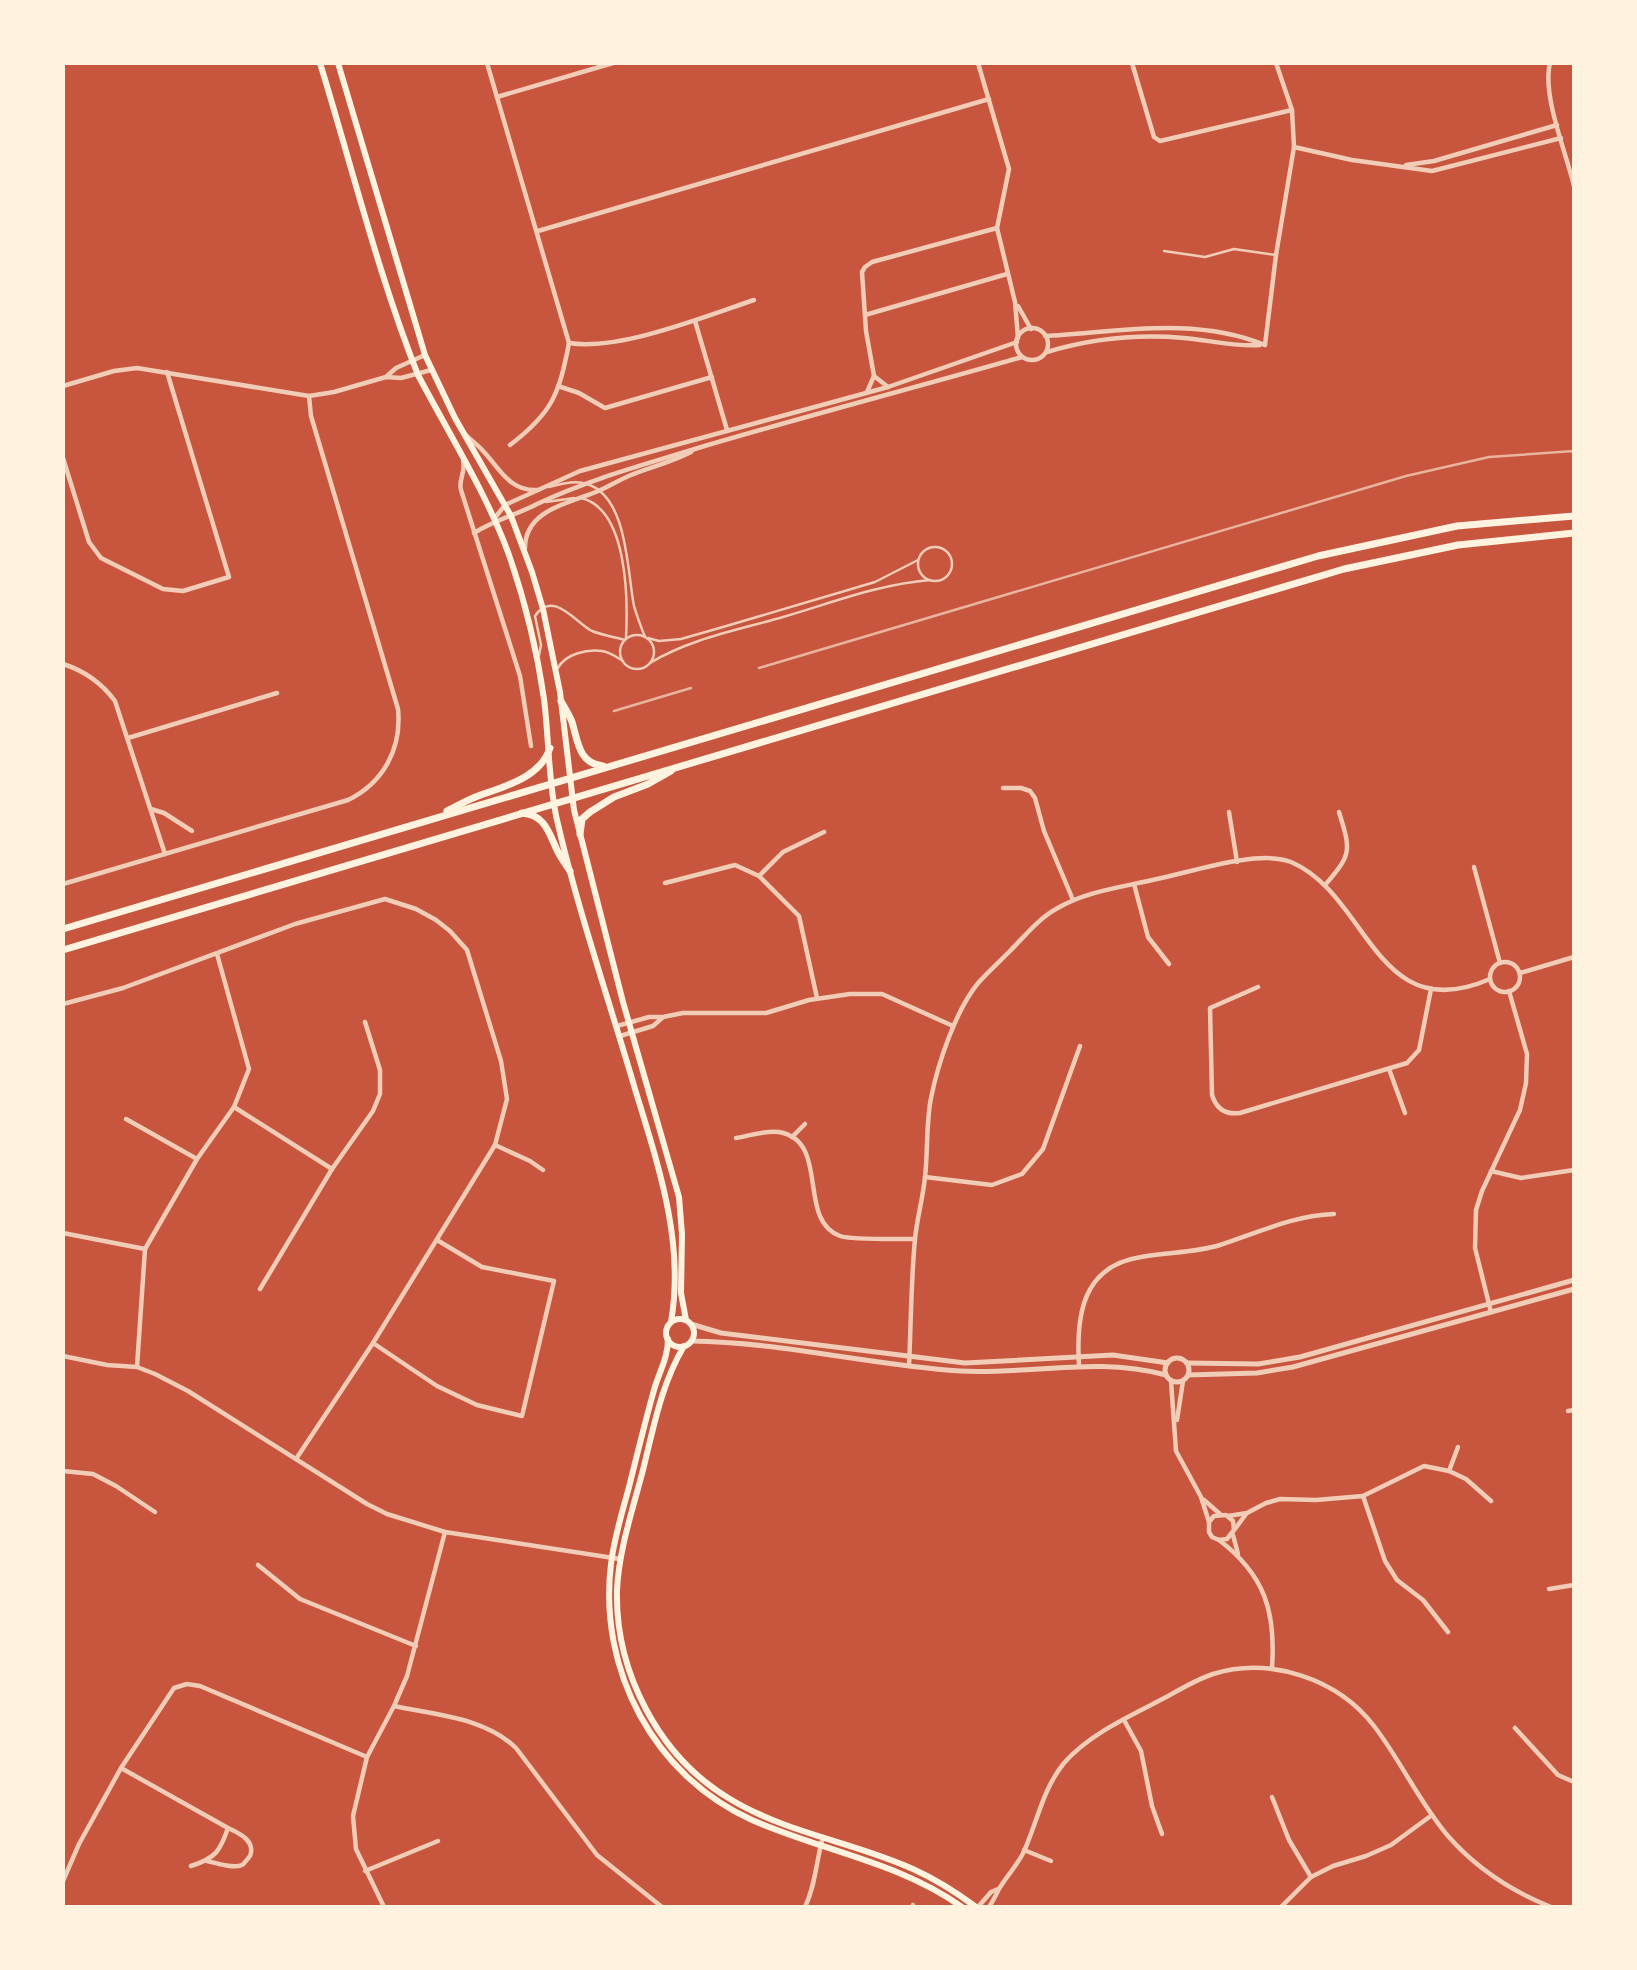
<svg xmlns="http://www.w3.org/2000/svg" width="1637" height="1970" font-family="Mulish,sans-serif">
<rect width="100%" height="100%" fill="#c8553d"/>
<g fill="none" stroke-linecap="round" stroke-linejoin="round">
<g stroke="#f1ccb7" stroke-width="2.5">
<polyline points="1164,251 1205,257 1234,249 1276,255"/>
<path d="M549 487C562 484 574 480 587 484 628 497 627 571 634 606 637 616 641 627 645 637"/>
<path d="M581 498C628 509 628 600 626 638"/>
<polyline points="546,502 574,498"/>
<circle cx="935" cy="564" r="17"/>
<circle cx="637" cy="652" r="17"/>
<polyline points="648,638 659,641 681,639 723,627 875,582 918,560"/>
<path d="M539 655 541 645 535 616C553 589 576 623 592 631 602 635 614 637 625 640"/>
<path d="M650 663C689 639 738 630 783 617 831 603 880 584 930 580"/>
<path d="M558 668C565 654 587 649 602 651 610 652 616 657 623 661"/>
</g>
<g stroke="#f1ccb7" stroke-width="4.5">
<path d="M487 63 569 343C559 395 552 413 510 445"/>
<polyline points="978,63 1009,169 997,228 1015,302 1018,338"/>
<polyline points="1132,63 1154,137 1160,141 1292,110"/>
<path d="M1550 63C1542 96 1566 152 1574 186"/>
<polyline points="497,97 613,63"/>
<polyline points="1294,147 1352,160 1432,171 1561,138"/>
<polyline points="1406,165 1434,161 1557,125"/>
<polyline points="538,231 989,99"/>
<polyline points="1018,306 1031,329"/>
<polyline points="865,315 1007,274"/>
<polyline points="695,321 727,430"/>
<circle cx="1032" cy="344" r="16"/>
<path d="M1045 336C1118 332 1195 316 1265 345"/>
<path d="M569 343C619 351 704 317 754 300"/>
<polyline points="1265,345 1276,255 1294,147 1292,110 1276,63"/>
<path d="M1047 352C1090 339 1139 334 1184 338 1209 340 1234 347 1260 345"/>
<polyline points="387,376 396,368 425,355"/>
<polyline points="874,376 888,387"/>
<polyline points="63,386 114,371 137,368 309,396 334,392 386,377 401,378 431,370"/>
<polyline points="558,386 579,393 605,408 712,377"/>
<polyline points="867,392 874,376 866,331 862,272 865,267 872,262 997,228"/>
<path d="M467 436C473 442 479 446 484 452 500 469 510 492 538 490"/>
<polyline points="63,458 89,542 101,558 163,589 183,591 229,577 167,372"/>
<path d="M463 461C466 473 458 479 461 490L520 676 531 746"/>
<polyline points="494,519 505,505 580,471 888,387 1017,342"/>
<path d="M474 533C495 520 516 515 537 504 590 479 643 465 698 448 806 416 914 388 1022 357"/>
<path d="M525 548C525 510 569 503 596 492 608 487 619 480 631 475 651 467 672 462 691 452"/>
<path d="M63 664C85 671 101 682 115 701L165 854"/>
<polyline points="128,738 277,693"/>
<polyline points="1003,788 1021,788 1030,791 1035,798 1044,831 1073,900"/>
<polyline points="151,809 164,813 192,831"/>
<polyline points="1229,812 1237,862"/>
<polyline points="1474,867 1500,963"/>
<polyline points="759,876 783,852 824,832"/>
<polyline points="665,883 735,865 759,876 799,916 817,998"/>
<path d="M63 884 348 800C383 783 402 749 398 709L311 416 309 396"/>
<polyline points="1134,884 1148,937 1169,964"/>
<path d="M1325 885C1352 854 1351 851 1339 812"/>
<circle cx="1505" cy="977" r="15"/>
<polyline points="1520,973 1574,957"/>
<path d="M1258 987 1210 1008 1212 1095C1216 1108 1225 1115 1240 1113L1407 1063 1419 1050 1431 989"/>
<polyline points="63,1004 123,988 295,924 385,899 416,909 436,920 450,931 467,950 501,1061 507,1099 495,1145 373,1343 296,1459"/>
<polyline points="617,1026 649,1017 663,1017 683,1013 766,1013 809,1000 850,994 882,994 953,1026"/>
<polyline points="620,1036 653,1026 662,1018"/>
<polyline points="1389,1069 1405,1113"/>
<polyline points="234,1107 332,1169"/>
<polyline points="126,1119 197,1159"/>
<polyline points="792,1137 805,1124"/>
<path d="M736 1138C749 1136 765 1130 779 1132 831 1141 796 1220 840 1236 851 1240 900 1239 915 1239"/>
<polyline points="495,1145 530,1161 543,1170"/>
<polyline points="1491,1171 1521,1178 1574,1170"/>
<polyline points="925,1177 992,1185 1022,1174 1043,1149 1080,1046"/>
<polyline points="63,1233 145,1249"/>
<polyline points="260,1289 332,1169 373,1111 380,1094 380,1070 365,1022"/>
<polyline points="1491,1312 1475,1248 1476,1210 1482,1191 1520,1110 1526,1083 1527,1054 1509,991"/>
<polyline points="373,1343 437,1386 477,1405 522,1416 554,1281 482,1267 437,1240"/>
<polyline points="63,1356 107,1365 137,1367 155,1374 188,1391 367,1504 387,1514 445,1532 620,1559"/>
<path d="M1079 1365C1076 1316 1082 1266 1141 1257 1167 1252 1194 1253 1220 1245 1257 1233 1295 1215 1334 1214"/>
<path d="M909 1366C911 1324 911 1281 915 1239 917 1218 923 1198 925 1177 928 1151 926 1123 931 1098 938 1063 956 1009 979 982 989 971 999 962 1009 952 1024 937 1038 919 1056 909 1086 891 1123 887 1157 879 1191 872 1259 849 1291 862 1369 895 1375 1029 1490 979"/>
<polyline points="137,1367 145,1249 197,1159 234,1107 249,1069 217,954"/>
<polyline points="1171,1381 1176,1451 1201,1497 1209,1522 1209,1532 1212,1537 1219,1540 1227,1539 1234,1530 1233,1521 1226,1515 1214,1516 1209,1522"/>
<polyline points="1568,1411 1574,1410"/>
<polyline points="1177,1420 1183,1381"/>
<polyline points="63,1471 93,1474 116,1486 155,1512"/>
<polyline points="1449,1471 1458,1447"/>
<polyline points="1363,1496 1385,1561 1397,1580 1423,1600 1448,1632"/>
<polyline points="1204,1500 1220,1514"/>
<polyline points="1228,1516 1247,1513 1266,1503 1280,1499 1316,1500 1363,1496 1424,1466 1449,1471 1466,1479 1491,1501"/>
<polyline points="1235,1529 1246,1514"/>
<polyline points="1233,1535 1238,1554"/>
<path d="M1219 1540C1265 1575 1276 1612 1272 1668"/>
<polyline points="258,1565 300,1599 416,1646"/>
<polyline points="1549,1589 1574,1585"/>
<path d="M394 1706C435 1715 484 1717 516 1748L597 1855 662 1907"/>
<polyline points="1124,1720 1141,1751 1152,1806 1162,1834"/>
<polyline points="1515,1728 1558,1775 1574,1782"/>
<path d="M121 1768 228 1828C220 1851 216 1858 191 1866"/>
<polyline points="1272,1797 1289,1840 1311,1877"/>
<polyline points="1024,1850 1051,1861"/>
<path d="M207 1861C217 1863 233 1869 242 1865 244 1864 249 1857 250 1856 256 1841 239 1833 228 1828"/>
<polyline points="365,1871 438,1841"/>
<polyline points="63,1881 79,1844 121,1768 174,1688 187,1684 200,1686 367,1757"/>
<polyline points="384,1907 356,1849 353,1816 367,1757 394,1706 407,1676 445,1532"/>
<path d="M805 1907C816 1884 816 1861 823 1837"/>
<polyline points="912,1907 913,1905"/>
<polyline points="978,1907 991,1892 998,1889"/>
<path d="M989 1907C993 1901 996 1895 999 1889 1007 1875 1019 1864 1025 1849 1038 1819 1043 1789 1064 1763 1091 1732 1135 1714 1170 1695 1184 1687 1198 1679 1213 1674 1270 1656 1338 1679 1374 1726 1401 1761 1419 1802 1448 1836 1476 1868 1511 1891 1551 1907"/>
<polyline points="1281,1907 1311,1877 1333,1866 1366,1856 1391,1845 1432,1815"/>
</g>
<g stroke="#f1ccb7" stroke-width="5">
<polyline points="691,1324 721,1333 965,1363 1113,1355 1168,1363"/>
<path d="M691 1341C781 1342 870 1365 960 1371 1031 1375 1096 1356 1166 1375"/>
<circle cx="1177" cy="1370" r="12"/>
<polyline points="1187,1363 1258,1364 1300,1357 1574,1280"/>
<polyline points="1188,1375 1257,1373 1293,1367 1574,1289"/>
</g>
<g stroke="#fff3e0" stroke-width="6">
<path d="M320 63C352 167 378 274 418 375 448 432 487 494 509 555 525 601 537 651 544 699 549 738 548 781 557 820 578 911 609 1000 635 1089 658 1165 685 1242 671 1322"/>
<polyline points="338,63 425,355 455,418 511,516 532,572 543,609 560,692 574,810 623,1002 679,1197 682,1234 681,1293 686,1320"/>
<circle cx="680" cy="1333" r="14"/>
<path d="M668 1339C668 1358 659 1372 654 1390 645 1422 637 1455 629 1487 622 1513 614 1538 611 1564 598 1670 654 1776 752 1820 822 1851 899 1862 962 1907"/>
<path d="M684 1346C662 1383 654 1425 644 1466 634 1506 619 1548 617 1590 615 1672 659 1757 730 1799 786 1833 853 1842 913 1869 935 1879 956 1892 976 1907"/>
</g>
<g stroke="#fff3e0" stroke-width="7">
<path d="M561 701C564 707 569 714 572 722 578 741 578 763 603 766"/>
<path d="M447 811C457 806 467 800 478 796 505 786 540 778 550 748"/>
<path d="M522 813C546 815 549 834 558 852 561 858 566 865 570 871"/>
<polyline points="580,834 582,819 590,812 614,797 648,784 671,771"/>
<polyline points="63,929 1318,556 1457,526 1574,516"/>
<polyline points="63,950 1344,569 1458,545 1574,533"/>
</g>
<g stroke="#e9b49f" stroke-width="2.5">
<polyline points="759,668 1406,476 1489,457 1574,451"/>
<polyline points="614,711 691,688"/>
</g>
</g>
<rect width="1637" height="1970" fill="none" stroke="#fff3e0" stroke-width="130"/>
</svg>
